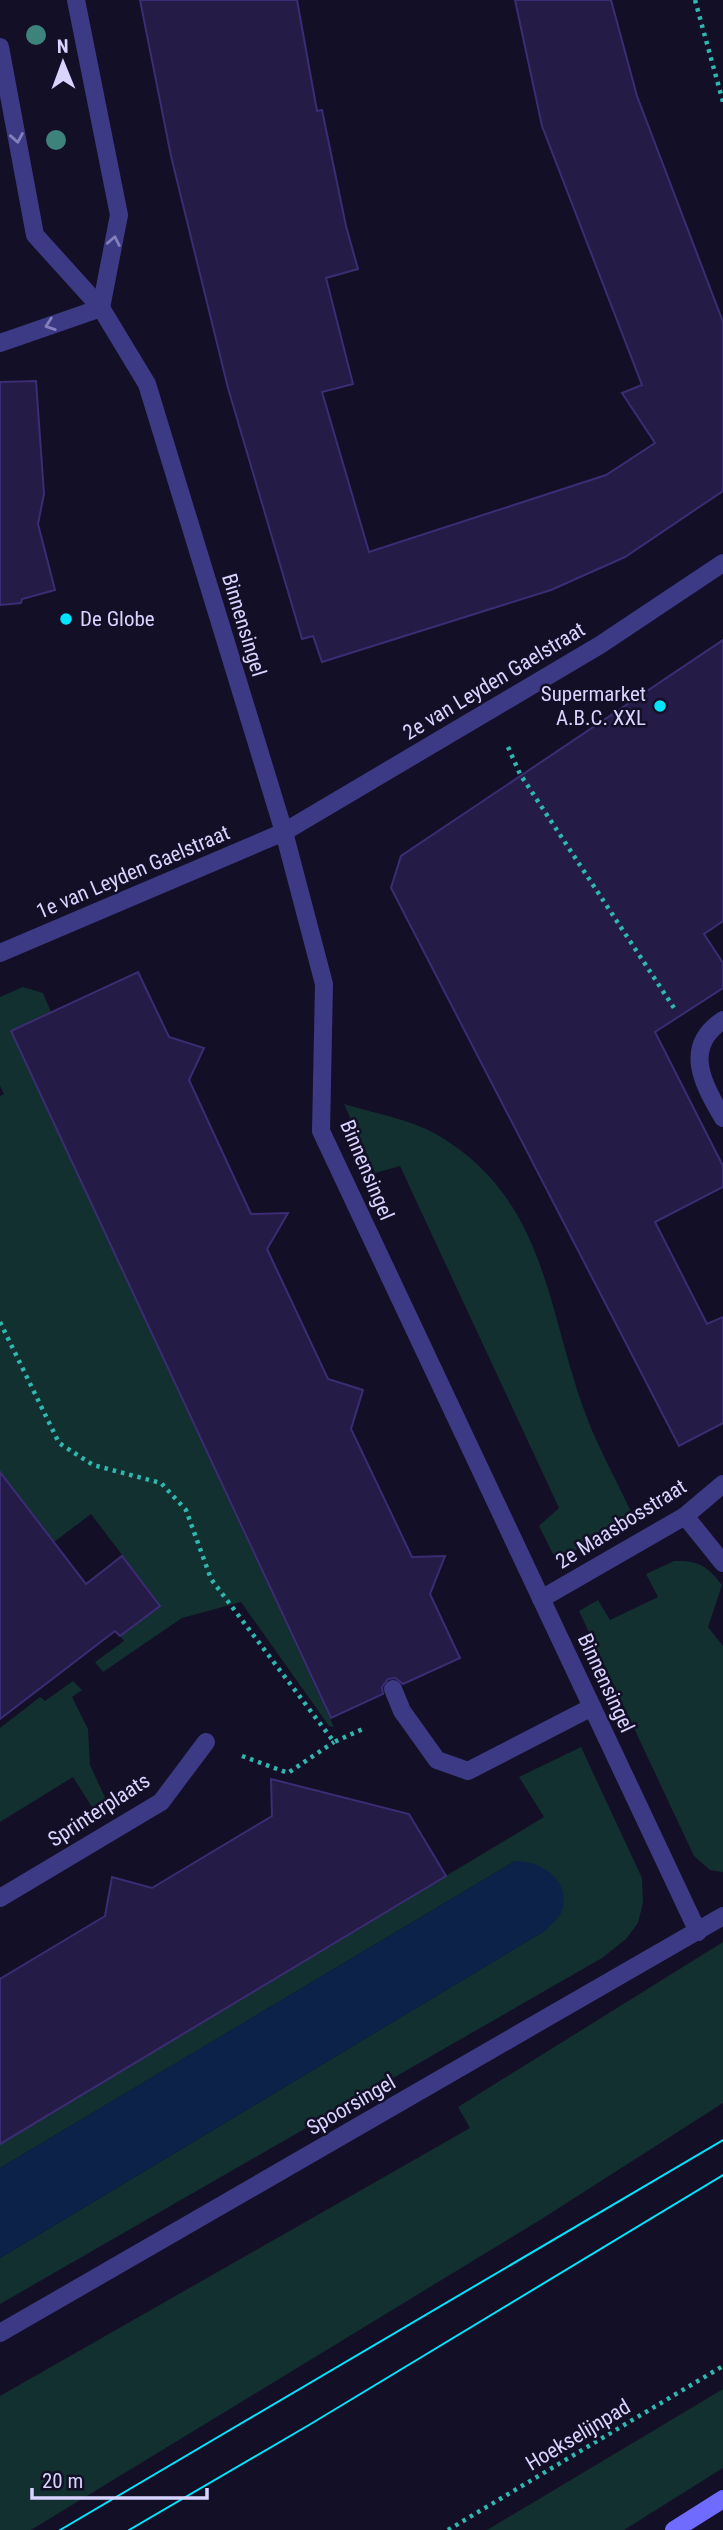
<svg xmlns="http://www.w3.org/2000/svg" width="723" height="2530" font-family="'Roboto Condensed',sans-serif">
<rect width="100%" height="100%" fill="#130f26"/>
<g fill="#12302f">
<polygon points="23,987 43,993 51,1012 11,1032 334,1727 329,1726 241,1602 182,1618 103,1672 95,1662 124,1641 120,1636 160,1605 91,1514 54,1542 0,1472 0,1096 4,1094 0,1086 0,997"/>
<path d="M344 1104C373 1113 409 1119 436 1134 552 1201 546 1319 591 1428 604 1459 621 1489 635 1520L562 1557 553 1554 539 1526 559 1508 400 1166 375 1173Z"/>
<path d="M674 1561C698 1560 708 1566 722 1585L708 1627 723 1646V1872L710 1870 694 1856 579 1611 598 1600 610 1620 658 1597 646 1574Z"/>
<polygon points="73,1681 82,1690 72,1697 88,1729 90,1765 108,1804 95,1812 73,1777 0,1822 0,1728 40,1697 45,1701"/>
<polygon points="581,1747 642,1878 643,1903 638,1923 626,1939 602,1958 0,2304 0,2258 546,1930 515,1861 0,2168 0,2144 544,1817 519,1777"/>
<polygon points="723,1942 723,2103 540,2220 31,2530 0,2530 0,2396 470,2128 458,2107"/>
<polygon points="723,2389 723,2468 624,2530 487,2530"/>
</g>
<path fill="#0c2248" d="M515 1861C542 1861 573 1881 561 1913 558 1919 551 1925 546 1930L0 2258V2168Z"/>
<g fill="#241b47" stroke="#3b2d73" stroke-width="2">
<polygon points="140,0 297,0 317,111 322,110 346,226 358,269 326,278 353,384 322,392 369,552 606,475 655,443 622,393 642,385 542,126 515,0 611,0 637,96 723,322 723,491 625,557 551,590 322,662 313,636 302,639 228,388 171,156"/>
<polygon points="36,381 44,494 38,524 55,590 22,599 21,603 0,605 0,382"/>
<polygon points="723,640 723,921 704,934 723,963 723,988 655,1032 723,1166 723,1187 655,1222 707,1324 723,1317 723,1423 679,1446 391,888 401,856"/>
<polygon points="138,972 169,1037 204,1048 189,1080 251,1214 288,1213 267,1249 328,1379 363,1390 351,1429 412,1557 445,1556 430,1594 460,1658 403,1684 395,1678 388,1679 382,1687 383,1694 331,1718 11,1031"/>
<polygon points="0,1472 86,1584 122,1556 160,1606 120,1636 115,1631 0,1719"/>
<polygon points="271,1779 409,1814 446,1876 0,2144 0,1979 105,1916 112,1877 152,1888 272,1816"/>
</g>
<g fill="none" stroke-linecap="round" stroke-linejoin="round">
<g stroke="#2fb8b0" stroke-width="4.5" stroke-dasharray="3.5 5" stroke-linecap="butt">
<polyline points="695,0 723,102"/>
<polyline points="508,747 520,774 676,1011"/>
<polyline points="0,1322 59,1443 93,1465 161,1483 186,1510 211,1579 334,1742 365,1728"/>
<polyline points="242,1756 288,1773 334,1742"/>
<polyline points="448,2530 723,2366"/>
</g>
<g stroke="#3d3a85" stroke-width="18">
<path d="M723 1020C682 1047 703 1084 723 1118"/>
<polyline points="393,1689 402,1711 437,1760 468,1771 592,1707"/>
</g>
<g stroke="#3d3a85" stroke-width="18">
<polyline points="76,0 119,215 101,308"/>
<polyline points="0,47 35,235 101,308 147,384 284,832 324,984 321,1131 698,1932"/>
<polyline points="0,343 101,308"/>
<polyline points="0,953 284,832 600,645 723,563"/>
<polyline points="685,1516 723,1563"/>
<polyline points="541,1599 685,1516 723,1484"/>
<polyline points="0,1898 161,1802 206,1742"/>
<polyline points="0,2333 723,1916"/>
</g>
<polyline stroke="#6f6bff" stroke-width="18" points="674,2530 723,2499"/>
<g stroke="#00e5ff" stroke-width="2">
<polyline points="60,2530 723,2140"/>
<polyline points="129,2530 309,2425 723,2175"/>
</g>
</g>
<g fill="#3d827b">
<circle cx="36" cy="35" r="10"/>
<circle cx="56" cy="140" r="10"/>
</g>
<defs><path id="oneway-chevron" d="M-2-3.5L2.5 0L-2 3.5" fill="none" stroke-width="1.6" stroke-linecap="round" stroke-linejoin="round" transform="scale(1.75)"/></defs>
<g stroke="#837fbc">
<use href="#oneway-chevron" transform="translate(17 138) rotate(80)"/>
<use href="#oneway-chevron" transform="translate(114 241) rotate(-79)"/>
<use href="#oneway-chevron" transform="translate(50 325) rotate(161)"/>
</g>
<g fill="#00e5ff" stroke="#130f26" stroke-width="2.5">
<circle cx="66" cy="619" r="7"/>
<circle cx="660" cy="706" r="7"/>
</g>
<g text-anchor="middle" stroke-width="5" stroke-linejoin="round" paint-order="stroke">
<g font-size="21" fill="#d9d4ff" stroke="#130f26" text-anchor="start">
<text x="80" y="626">De Globe</text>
<text x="646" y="701" text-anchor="end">Supermarket<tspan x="646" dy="24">A.B.C. XXL</tspan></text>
</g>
<g font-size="21" fill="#d9d4ff" stroke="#130f26">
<text transform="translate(244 625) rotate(73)" y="7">Binnensingel</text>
<text transform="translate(494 681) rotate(-31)" y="7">2e van Leyden Gaelstraat</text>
<text transform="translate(133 872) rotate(-23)" y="7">1e van Leyden Gaelstraat</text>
<text transform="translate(367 1170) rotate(67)" y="7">Binnensingel</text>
<text transform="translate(621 1524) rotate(-32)" y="7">2e Maasbosstraat</text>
<text transform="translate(606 1683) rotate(65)" y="7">Binnensingel</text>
<text transform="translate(99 1810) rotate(-33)" y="7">Sprinterplaats</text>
<text transform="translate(351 2105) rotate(-30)" y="7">Spoorsingel</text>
<text transform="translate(578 2435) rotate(-31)" y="7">Hoekselijnpad</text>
</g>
</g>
<g transform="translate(63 63) rotate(359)" stroke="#130f26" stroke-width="5" paint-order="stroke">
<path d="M0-5L12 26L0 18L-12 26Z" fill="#d9d4ff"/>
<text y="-10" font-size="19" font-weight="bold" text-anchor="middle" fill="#d9d4ff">N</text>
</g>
<path d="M32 2488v10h175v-10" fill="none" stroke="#d9d4ff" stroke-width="3.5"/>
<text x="42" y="2488" font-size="21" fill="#d9d4ff" stroke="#130f26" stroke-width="5" paint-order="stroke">20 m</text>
</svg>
